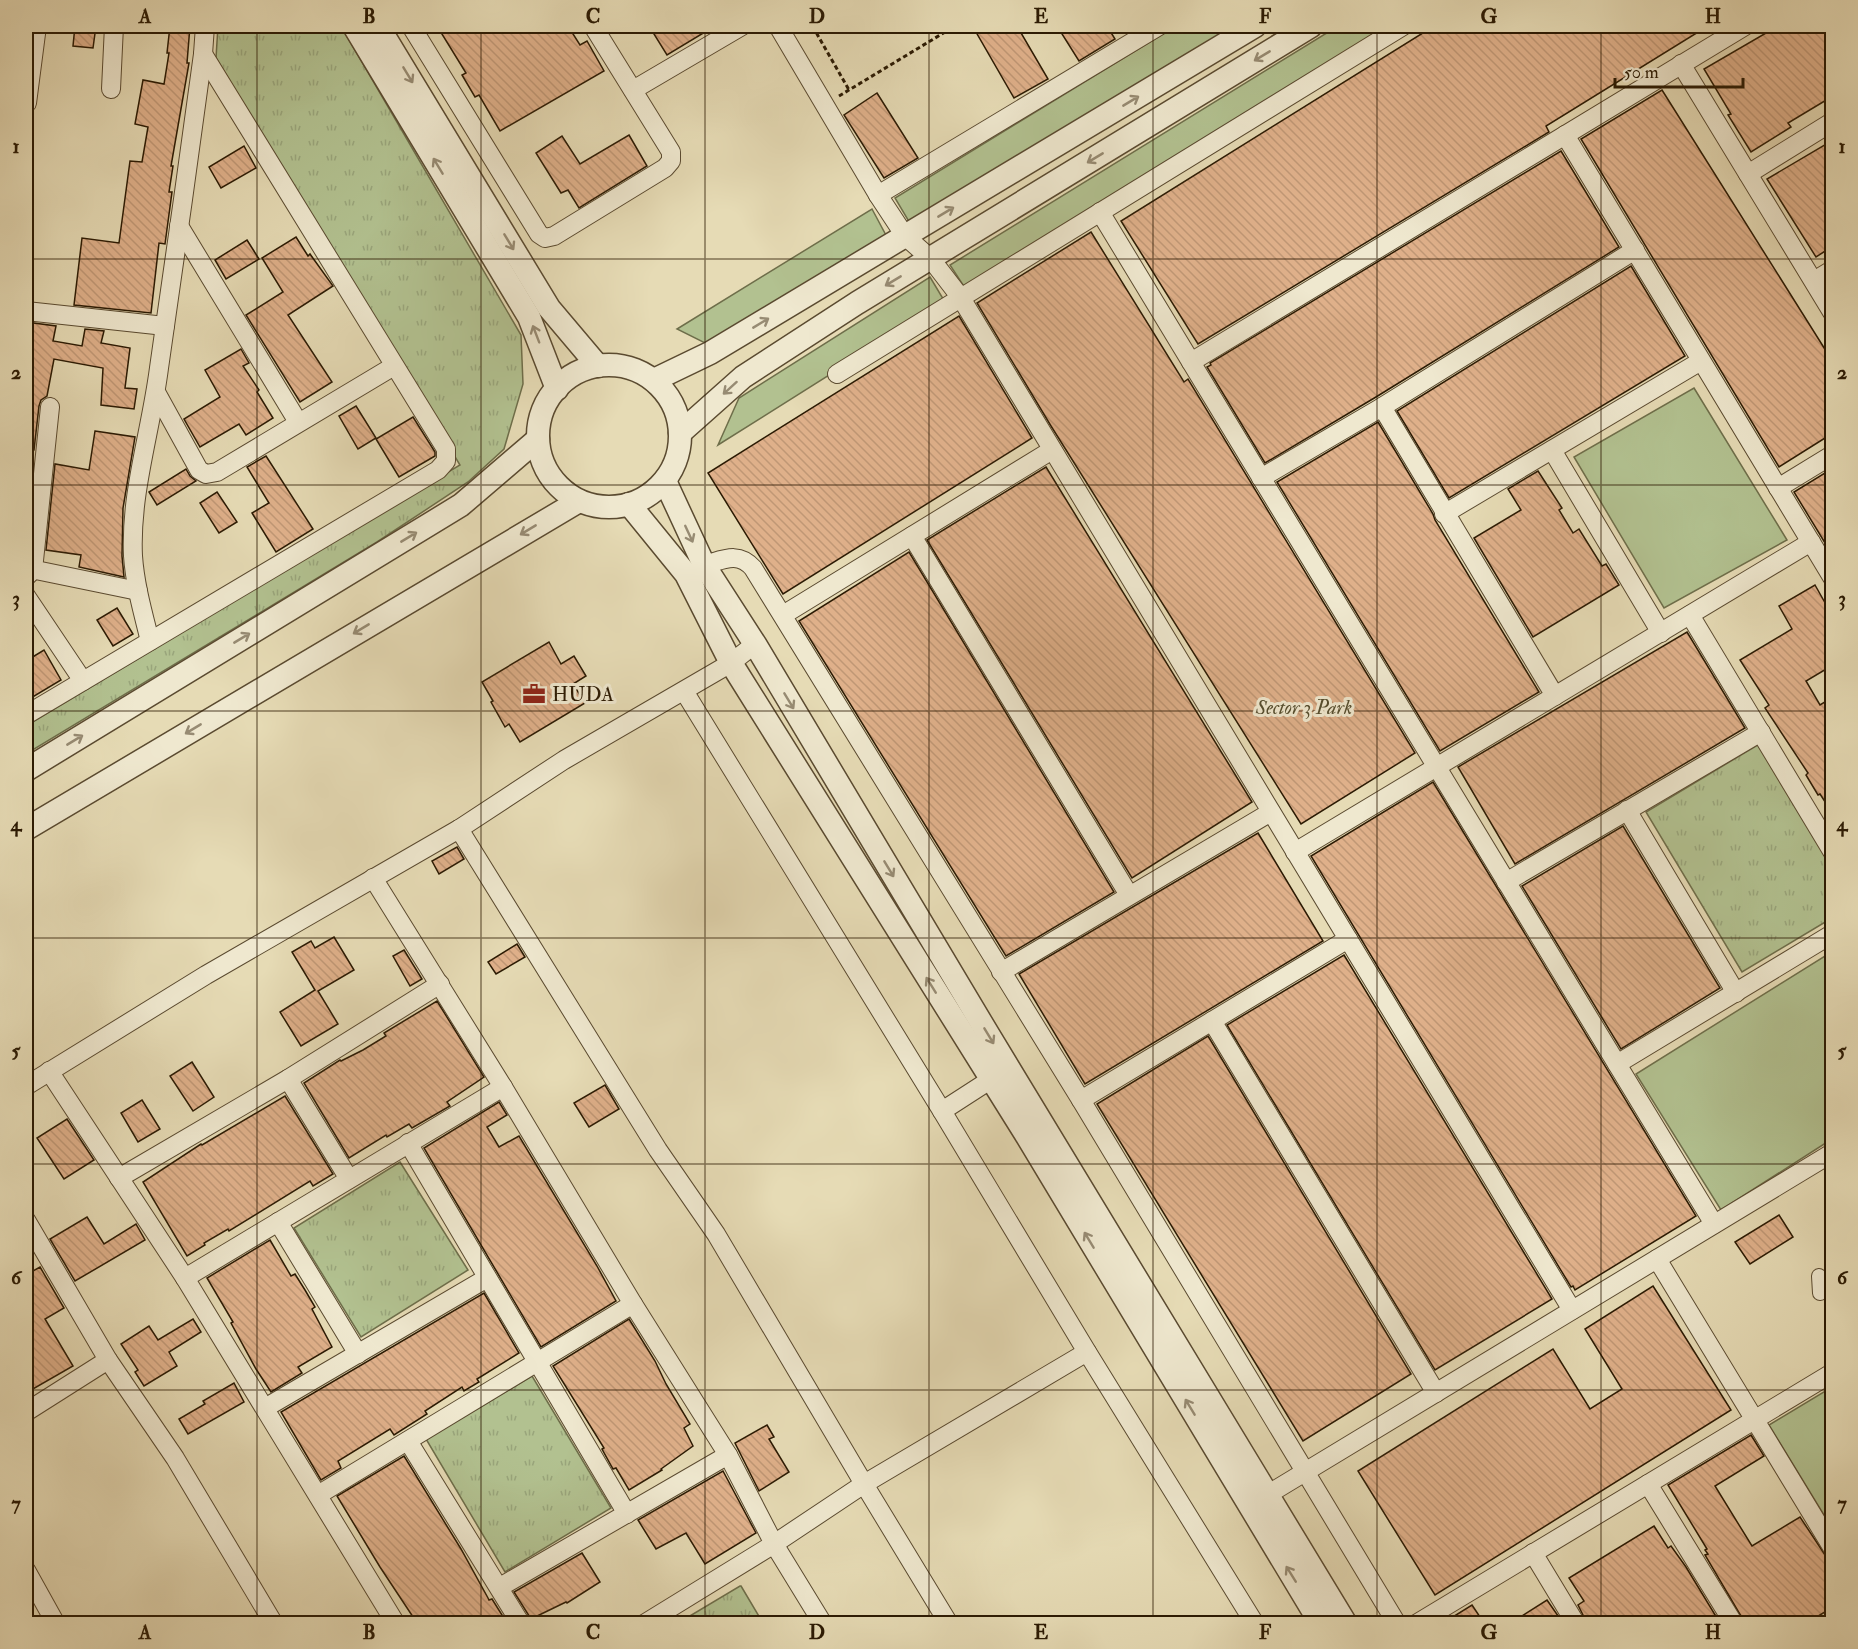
<svg xmlns="http://www.w3.org/2000/svg" width="1858" height="1649" font-family="'IM FELL Double Pica',serif">
<defs>
<pattern id="park-tufts" width="24" height="20" patternUnits="userSpaceOnUse" patternTransform="scale(1.5)"><rect width="24" height="20" fill="#b2c190"/><path d="M3 7l-1-3M5 7V3M7 7l1-3M15 17l-1-3M17 17v-4M19 17l1-3" fill="none" stroke="#99a57b"/></pattern>
<pattern id="building-back-hatch" width="6" height="6" patternUnits="userSpaceOnUse" patternTransform="scale(1.5)"><rect width="6" height="6" fill="#dfb08a"/><path d="M-1 5l2 2M0 0l6 6M5-1l2 2" fill="none" stroke="#c09775"/></pattern>
</defs>
<rect width="100%" height="100%" fill="#e6dbb5"/>
<filter id="stains"><feTurbulence type="fractalNoise" baseFrequency=".00333" numOctaves="4"/><feColorMatrix values="0 0 0 0 .2 0 0 0 0 .09 0 0 0 0 .02 0 0 0 .5 -.17"/></filter>
<radialGradient id="worn" r=".72"><stop offset=".6" stop-color="#630" stop-opacity="0"/><stop offset="1" stop-color="#630" stop-opacity=".3"/></radialGradient>
<g fill="#b2c190" stroke="#6e6e4a" stroke-width="1.5">
<polygon points="1176,26 1237,26 911,225 895,198"/>
<polygon points="1338,26 1391,26 965,288 950,265"/>
<polygon points="872,209 888,239 709,345 677,329"/>
<polygon points="930,277 945,302 718,445 739,398"/>
<polygon points="1694,388 1787,540 1664,608 1574,457"/>
<polygon points="1825,956 1832,968 1832,1139 1721,1210 1636,1074"/>
<polygon points="1832,1387 1832,1528 1769,1425"/>
</g>
<g fill="url(#park-tufts)" stroke="#6e6e4a" stroke-width="1.5">
<polygon points="218,26 341,26 521,335 523,384 504,449 468,482 377,542 26,754 26,726 460,465 216,58"/>
<polygon points="1761,743 1832,863 1832,918 1742,972 1646,812"/>
<polygon points="400,1162 468,1270 361,1337 294,1228"/>
<polygon points="532,1376 611,1508 505,1572 426,1439"/>
<polygon points="741,1586 763,1623 678,1623 740,1586"/>
</g>
<g fill="url(#building-back-hatch)" stroke="#2b1a03" stroke-width="1.5">
<polygon points="75,26 96,26 93,48 73,46"/>
<polygon points="170,26 190,26 187,63 189,63 171,166 173,166 169,192 172,192 165,244 159,243 151,313 74,305 82,238 119,243 130,161 142,162 148,127 135,124 143,80 164,84 169,53 167,53"/>
<polygon points="437,26 568,26 580,45 587,41 604,71 500,131 479,95 475,97 462,75 466,73"/>
<polygon points="649,26 715,26 667,55"/>
<polygon points="988,26 1017,26 1048,79 1014,98 976,32"/>
<polygon points="1057,26 1107,26 1115,39 1079,61"/>
<polygon points="1434,26 1708,26 1546,126 1549,132 1198,344 1121,221"/>
<polygon points="1778,26 1833,26 1833,96 1788,123 1791,127 1751,152 1728,115 1731,114 1704,69"/>
<polygon points="1662,90 1833,362 1833,433 1779,467 1581,139"/>
<polygon points="877,93 918,158 884,178 844,115"/>
<polygon points="629,135 647,166 579,208 568,190 561,193 536,153 562,136 580,164"/>
<polygon points="1833,140 1833,246 1816,257 1767,179"/>
<polygon points="244,146 256,168 221,188 209,167"/>
<polygon points="1561,151 1619,247 1376,397 1265,463 1207,367 1211,365 1210,363"/>
<polygon points="1091,232 1184,382 1188,379 1415,753 1301,824 1051,426 977,303"/>
<polygon points="296,237 308,256 310,254 333,286 288,315 332,382 300,402 246,315 283,292 262,258"/>
<polygon points="247,240 259,259 226,279 215,260"/>
<polygon points="1631,266 1685,356 1449,498 1397,411"/>
<polygon points="959,316 1032,438 783,594 708,473"/>
<polygon points="26,322 56,326 53,341 82,346 85,329 104,331 101,343 130,348 125,388 137,389 134,409 101,405 103,368 54,359 47,396 41,400 39,406 34,450 26,449"/>
<polygon points="241,349 249,363 243,366 259,390 257,392 273,418 246,435 239,424 200,447 184,419 220,397 205,370"/>
<polygon points="356,406 376,438 358,449 339,416"/>
<polygon points="413,417 435,452 435,456 399,477 376,439"/>
<polygon points="1378,422 1433,514 1435,520 1539,692 1440,751 1277,482"/>
<polygon points="95,431 135,437 123,508 122,556 124,577 79,567 81,555 46,550 55,464 89,470"/>
<polygon points="266,456 313,529 276,552 252,513 269,503 247,467"/>
<polygon points="26,458 33,460 26,533"/>
<polygon points="1046,467 1252,802 1132,878 927,540"/>
<polygon points="1833,468 1833,556 1794,492"/>
<polygon points="186,469 190,476 196,481 157,505 149,492"/>
<polygon points="1538,471 1562,508 1559,510 1573,533 1579,529 1602,566 1606,564 1619,585 1533,637 1474,538 1521,510 1508,489"/>
<polygon points="217,492 237,522 219,533 200,503"/>
<polygon points="909,552 1114,892 1006,956 799,621"/>
<polygon points="1815,585 1828,608 1833,605 1833,665 1806,681 1820,705 1833,697 1833,814 1820,794 1818,795 1806,775 1808,773 1765,708 1769,705 1740,660 1792,629 1779,606"/>
<polygon points="117,608 133,634 113,646 97,620"/>
<polygon points="1687,632 1745,728 1515,864 1458,767"/>
<polygon points="549,642 561,664 574,656 586,676 573,684 585,703 520,742 509,724 505,727 491,702 493,701 482,682"/>
<polygon points="44,650 61,680 26,701 26,661"/>
<polygon points="1433,782 1696,1216 1575,1290 1573,1286 1571,1287 1311,856"/>
<polygon points="1623,826 1720,988 1621,1049 1522,886"/>
<polygon points="1258,833 1323,941 1085,1084 1019,974"/>
<polygon points="457,847 464,859 439,874 432,861"/>
<polygon points="334,937 354,970 318,991 338,1024 301,1046 280,1012 315,990 292,952 311,941 315,948"/>
<polygon points="517,944 525,957 496,974 488,962"/>
<polygon points="404,950 422,979 410,986 393,956"/>
<polygon points="1344,955 1552,1299 1435,1370 1227,1025"/>
<polygon points="437,1001 484,1077 447,1102 450,1106 412,1128 409,1124 387,1137 386,1135 349,1158 304,1083 340,1060 341,1061 363,1050 386,1036 384,1033"/>
<polygon points="1208,1036 1411,1374 1303,1441 1097,1104"/>
<polygon points="192,1062 214,1097 193,1111 170,1076"/>
<polygon points="605,1085 619,1109 589,1127 574,1103"/>
<polygon points="285,1096 333,1174 313,1186 310,1181 229,1231 228,1229 204,1243 205,1245 187,1256 143,1182 201,1144 202,1145"/>
<polygon points="142,1100 160,1129 138,1142 121,1113"/>
<polygon points="499,1102 507,1115 487,1127 499,1147 519,1136 597,1266 616,1301 541,1347 424,1148"/>
<polygon points="67,1119 94,1160 64,1179 37,1138"/>
<polygon points="1779,1215 1793,1237 1750,1264 1735,1242"/>
<polygon points="87,1217 104,1244 136,1224 145,1240 75,1281 50,1239"/>
<polygon points="270,1240 291,1276 295,1274 305,1290 315,1307 312,1309 332,1347 298,1367 302,1373 271,1392 256,1369 231,1323 233,1322 207,1278"/>
<polygon points="40,1267 64,1308 45,1319 73,1366 26,1393 26,1275"/>
<polygon points="1653,1286 1731,1410 1435,1595 1358,1471 1553,1349 1590,1409 1622,1389 1585,1329"/>
<polygon points="484,1293 519,1353 477,1379 479,1382 464,1391 462,1387 425,1411 427,1414 394,1435 390,1429 338,1461 341,1468 321,1480 281,1412"/>
<polygon points="193,1319 201,1332 169,1352 177,1366 144,1386 135,1372 138,1370 121,1344 149,1326 158,1340"/>
<polygon points="629,1319 655,1361 666,1384 690,1424 684,1428 693,1446 661,1469 662,1470 629,1490 616,1468 613,1469 602,1449 604,1448 553,1366"/>
<polygon points="234,1383 244,1402 188,1434 179,1419 205,1404 203,1401"/>
<polygon points="767,1425 774,1437 769,1439 789,1472 759,1491 735,1443"/>
<polygon points="1751,1435 1764,1456 1715,1486 1752,1546 1800,1517 1833,1567 1833,1607 1807,1623 1745,1623 1705,1555 1708,1554 1705,1550 1707,1549 1668,1485"/>
<polygon points="404,1456 461,1549 488,1598 489,1600 492,1599 507,1623 417,1623 380,1567 337,1496"/>
<polygon points="723,1471 756,1533 705,1564 686,1533 656,1549 638,1520"/>
<polygon points="1654,1526 1668,1548 1671,1546 1686,1567 1720,1623 1587,1623 1578,1605 1584,1601 1569,1578"/>
<polygon points="582,1553 600,1582 567,1603 566,1602 531,1619 514,1592"/>
<polygon points="1547,1600 1563,1623 1511,1623"/>
<polygon points="1472,1605 1484,1623 1443,1623"/>
</g>
<g fill="none" stroke-linecap="round" stroke-linejoin="round">
<g stroke="#5a4a30" stroke-width="16">
<polyline id="pedestrian" points="1819,1276 1820,1293"/>
</g>
<g stroke="#5a4a30" stroke-width="20">
<g id="minor">
<polyline points="411,26 539,234 545,238 554,236 665,168 671,161 671,152 593,26"/>
<polyline points="778,26 878,195 905,236 931,259 961,298 1572,1310"/>
<polyline points="1681,64 1832,312"/>
<polyline points="111,89 114,26"/>
<polyline points="633,90 742,26"/>
<polyline points="27,103 37,26"/>
<polyline points="1565,135 1832,577"/>
<polyline points="1748,174 1832,122"/>
<polyline points="878,195 1159,26"/>
<polyline points="1100,212 1714,1224"/>
<polyline points="179,226 298,422"/>
<polyline points="1814,281 1832,270"/>
<polyline points="26,311 165,326"/>
<polyline points="1191,362 1745,26"/>
<polyline points="837,374 1403,26"/>
<polyline points="156,392 199,470 206,474 217,472 394,366"/>
<polyline points="1382,407 1555,696"/>
<polyline points="1552,450 1661,633"/>
<polyline points="1261,478 1382,407 1635,250"/>
<polyline points="1778,488 1832,455"/>
<polyline points="1444,514 1701,361"/>
<polyline points="912,536 1129,895"/>
<path d="M704 565C723 560 738 551 753 568L1081 1100 1397 1624"/>
<polyline points="26,568 138,591"/>
<polyline points="26,577 33,570 50,407"/>
<polyline points="26,596 83,681"/>
<polyline points="783,615 1052,450"/>
<polyline points="1690,615 1832,851"/>
<path d="M150 641C143 613 135 585 133 556 130 493 151 431 159 368 174 263 189 159 203 54L205 26"/>
<polyline points="684,691 942,1111 1087,1352 1255,1624"/>
<polyline points="26,715 438,470 446,461 446,449 203,54"/>
<polyline points="1627,810 1736,993"/>
<polyline points="459,829 658,1150 716,1234 864,1484 949,1624"/>
<polyline points="1295,852 1811,542"/>
<polyline points="373,878 503,1087 633,1304 728,1455 774,1544 823,1624"/>
<polyline points="1506,882 1761,732"/>
<polyline points="1001,972 1271,812"/>
<polyline points="1212,1021 1436,1393"/>
<polyline points="1617,1064 1832,934"/>
<polyline points="49,1071 185,1278 396,1624"/>
<polyline points="288,1079 349,1179"/>
<polyline points="26,1086 206,975 459,829 564,760 731,663 755,644"/>
<polyline points="1081,1100 1348,939"/>
<polyline points="942,1111 990,1080"/>
<polyline points="408,1143 627,1514"/>
<polyline points="119,1178 288,1079 440,984"/>
<polyline points="26,1220 108,1360 175,1458 274,1624"/>
<polyline points="278,1222 358,1354"/>
<polyline points="1657,1259 1832,1547"/>
<polyline points="185,1278 503,1087"/>
<polyline points="265,1408 487,1278"/>
<polyline points="26,1412 108,1360"/>
<polyline points="408,1441 521,1624"/>
<polyline points="1648,1484 1734,1624"/>
<polyline points="318,1495 633,1304"/>
<polyline points="1257,1501 1832,1153"/>
<polyline points="1533,1553 1576,1624"/>
<polyline points="26,1570 56,1624"/>
<polyline points="500,1587 728,1455"/>
<polyline points="644,1624 774,1544 864,1484 1087,1352"/>
<polyline points="1416,1624 1832,1373"/>
</g>
</g>
<g stroke="#5a4a30" stroke-width="25">
<g id="tertiary">
<polyline points="354,26 529,317 557,389"/>
<polyline points="378,26 549,308 598,366"/>
<circle cx="609" cy="436" r="71"/>
<polyline points="654,380 710,353 1255,26"/>
<polyline points="680,433 743,377 857,303 1311,26"/>
<polyline points="665,481 704,565 755,644 988,1034 1346,1624"/>
<polyline points="629,504 686,574 731,663 1025,1133 1321,1624"/>
<polyline points="26,770 461,505 538,439"/>
<polyline points="26,829 579,501"/>
</g>
</g>
<g stroke="#2b1a03" stroke-width="3" stroke-dasharray="4.5 3" stroke-linecap="butt">
<polyline points="831,26 817,34 849,90"/>
<polyline points="839,96 955,26"/>
</g>
<use href="#pedestrian" stroke="#efe8cf" stroke-width="14"/>
<use href="#minor" stroke="#efe8cf" stroke-width="18"/>
<use href="#tertiary" stroke="#efe8cf" stroke-width="22"/>
</g>
<defs><path id="oneway-shaft" d="M-6 0H5M1.5-3L5.5 0L1.5 3" fill="none" stroke-width="1.6" stroke-linecap="round" stroke-linejoin="round" transform="scale(1.5)"/></defs>
<g stroke="#978b73">
<use href="#oneway-shaft" transform="translate(1262 56) rotate(149)"/>
<use href="#oneway-shaft" transform="translate(408 75) rotate(59)"/>
<use href="#oneway-shaft" transform="translate(1131 101) rotate(-31)"/>
<use href="#oneway-shaft" transform="translate(1095 158) rotate(149)"/>
<use href="#oneway-shaft" transform="translate(438 166) rotate(-121)"/>
<use href="#oneway-shaft" transform="translate(946 212) rotate(-31)"/>
<use href="#oneway-shaft" transform="translate(509 242) rotate(59)"/>
<use href="#oneway-shaft" transform="translate(893 281) rotate(149)"/>
<use href="#oneway-shaft" transform="translate(761 323) rotate(-31)"/>
<use href="#oneway-shaft" transform="translate(536 334) rotate(-111)"/>
<use href="#oneway-shaft" transform="translate(730 388) rotate(138)"/>
<use href="#oneway-shaft" transform="translate(528 530) rotate(149)"/>
<use href="#oneway-shaft" transform="translate(689 534) rotate(65)"/>
<use href="#oneway-shaft" transform="translate(409 537) rotate(-31)"/>
<use href="#oneway-shaft" transform="translate(361 629) rotate(149)"/>
<use href="#oneway-shaft" transform="translate(242 638) rotate(-31)"/>
<use href="#oneway-shaft" transform="translate(789 701) rotate(59)"/>
<use href="#oneway-shaft" transform="translate(193 729) rotate(149)"/>
<use href="#oneway-shaft" transform="translate(75 740) rotate(-31)"/>
<use href="#oneway-shaft" transform="translate(889 869) rotate(59)"/>
<use href="#oneway-shaft" transform="translate(931 985) rotate(-122)"/>
<use href="#oneway-shaft" transform="translate(989 1036) rotate(59)"/>
<use href="#oneway-shaft" transform="translate(1089 1240) rotate(-121)"/>
<use href="#oneway-shaft" transform="translate(1190 1407) rotate(-121)"/>
<use href="#oneway-shaft" transform="translate(1291 1574) rotate(-122)"/>
</g>
<path fill="none" stroke="#2b1a03" stroke-width="1.5" stroke-opacity="0.55" d="M257 26V1624M481 26V1624M705 26V1624M929 26V1624M1153 26V1624M1377 26V1624M1601 26V1624M26 259H1832M26 485H1832M26 711H1832M26 938H1832M26 1164H1832M26 1390H1832"/>
<defs>
<g id="office-bare" transform="scale(1.8)"><path d="M-6-3h4V-5.5h4V-3h4V5H-6ZM-1-4.5V-3h2v-1.5ZM-6 0V1H6V0Z" fill="#8f2418" stroke="#efe8cf" stroke-width="2.5" paint-order="stroke"/></g>
</defs>
<g fill-rule="evenodd">
<use href="#office-bare" x="534" y="694"/>
</g>
<g text-anchor="middle" stroke-width="6" stroke-linejoin="round" paint-order="stroke">
<g font-size="20" fill="#2b1a03" stroke="#efe8cf" text-anchor="start">
<text x="552" y="701">HUDA</text>
</g>
<g font-size="20" font-style="italic" fill="#544c2d" stroke="#efe8cf">
<text x="1304" y="714">Sector 3 Park</text>
</g>
</g>
<rect width="1858" height="1649" fill="none" stroke="#e6dbb5" stroke-width="66"/>
<path d="M1615 78v9h128v-9" fill="none" stroke="#2b1a03" stroke-width="3"/>
<text x="1624" y="78" font-size="18" fill="#2b1a03" stroke="#efe8cf" stroke-width="4.5" paint-order="stroke">50 m</text>
<rect x="33" y="33" width="1792" height="1583" fill="none" stroke="#2b1a03" stroke-width="2"/>
<g font-size="20" text-anchor="middle" font-weight="bold" fill="#2b1a03">
<text x="145" y="23">A</text>
<text x="369" y="23">B</text>
<text x="593" y="23">C</text>
<text x="817" y="23">D</text>
<text x="1041" y="23">E</text>
<text x="1265" y="23">F</text>
<text x="1489" y="23">G</text>
<text x="1713" y="23">H</text>
<text x="16" y="153">1</text>
<text x="1842" y="153">1</text>
<text x="16" y="379">2</text>
<text x="1842" y="379">2</text>
<text x="16" y="605">3</text>
<text x="1842" y="605">3</text>
<text x="16" y="831">4</text>
<text x="1842" y="831">4</text>
<text x="16" y="1057">5</text>
<text x="1842" y="1057">5</text>
<text x="16" y="1284">6</text>
<text x="1842" y="1284">6</text>
<text x="16" y="1510">7</text>
<text x="1842" y="1510">7</text>
<text x="145" y="1639">A</text>
<text x="369" y="1639">B</text>
<text x="593" y="1639">C</text>
<text x="817" y="1639">D</text>
<text x="1041" y="1639">E</text>
<text x="1265" y="1639">F</text>
<text x="1489" y="1639">G</text>
<text x="1713" y="1639">H</text>
</g>
<rect width="100%" height="100%" filter="url(#stains)"/>
<rect width="100%" height="100%" fill="url(#worn)"/>
</svg>
